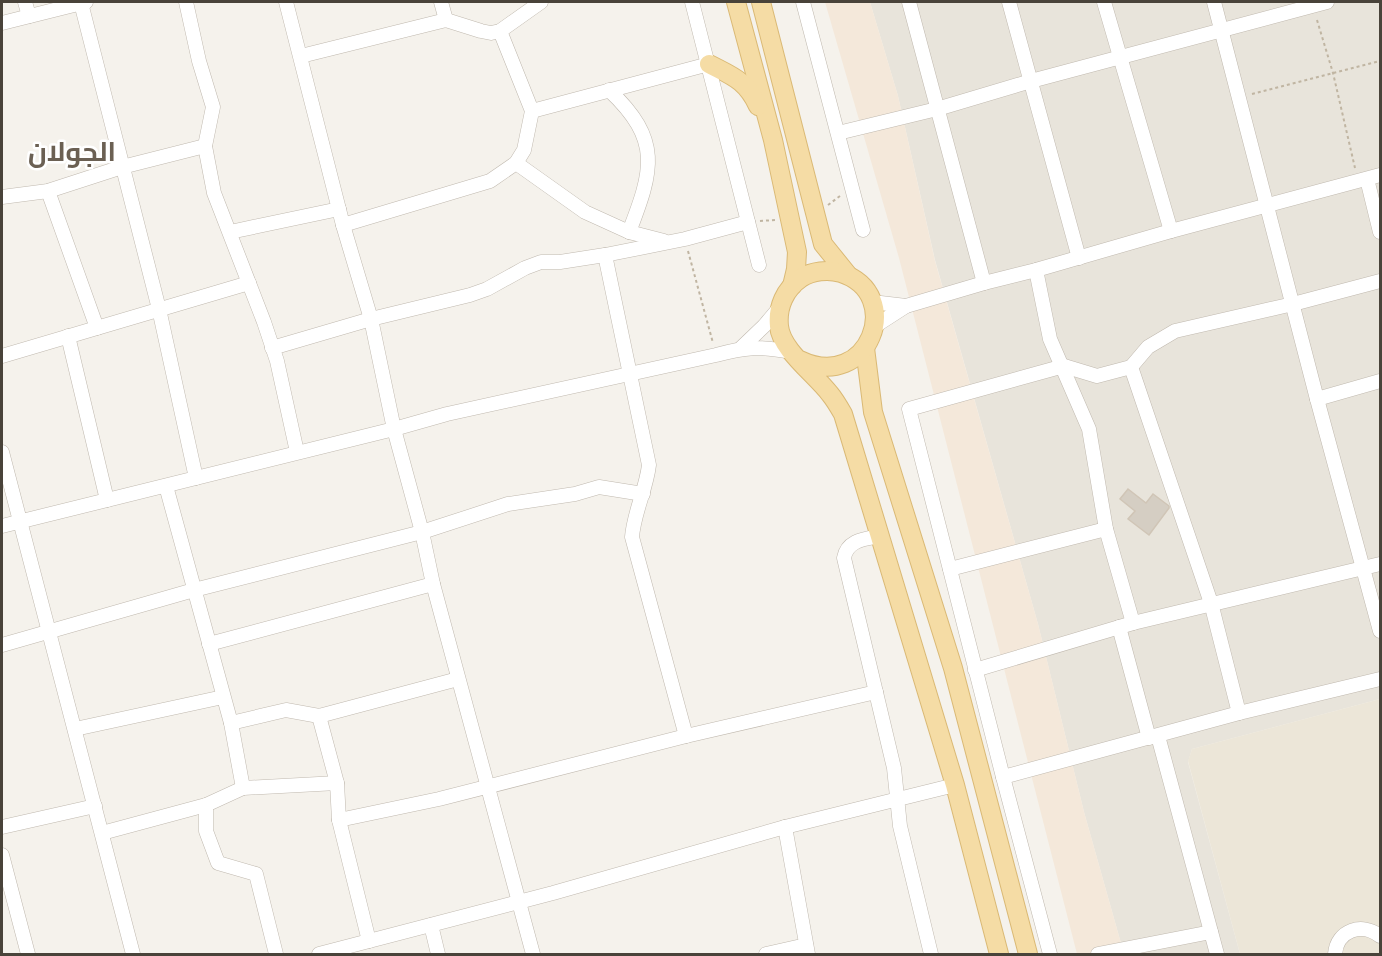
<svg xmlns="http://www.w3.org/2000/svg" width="1382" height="956" font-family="'Archivo Narrow',Cairo,sans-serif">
<rect width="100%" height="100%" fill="#f5f2ec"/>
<polygon fill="#e8e4db" points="870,2 1380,2 1380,699 1192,749 1188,762 1240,954 1124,954 1084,812 1038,624 935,260 898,96"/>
<polygon fill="#f4e8da" points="825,2 870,2 898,96 935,261 1038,624 1084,812 1124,954 1077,954 899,258"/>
<polygon fill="#ece6d8" points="1380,699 1380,954 1240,954 1188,761 1192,749"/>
<polygon fill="#d5cec3" stroke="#d0c5b6" stroke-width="1.5" points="1128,489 1146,503 1153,494 1169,506 1169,508 1149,535 1128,519 1135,511 1120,499"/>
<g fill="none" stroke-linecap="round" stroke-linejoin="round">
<g stroke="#c0b9af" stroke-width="15">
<g id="minor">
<polyline points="25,2 29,16"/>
<polyline points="186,2 199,61 213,107 205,146 214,193 264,322 277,361 297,452"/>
<polyline points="286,2 343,225 371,319 394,429 422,532 433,584 533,954"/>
<polyline points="441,2 446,20"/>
<polyline points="692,2 759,265"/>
<polyline points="803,2 863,230"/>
<polyline points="909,2 984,283"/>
<polyline points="1009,2 1079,258"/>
<polyline points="1104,2 1171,231"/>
<polyline points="1214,2 1317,399 1380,631"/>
<polyline points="81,3 159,309 196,478"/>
<polyline points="2,23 86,2"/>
<polyline points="301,56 446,20 481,31 491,33 500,31 541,2"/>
<path d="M609 90C662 140 653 170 629 232"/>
<polyline points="532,111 709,64"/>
<polyline points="838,133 937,109 1031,81 1327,2"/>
<polyline points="516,163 585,212 629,232 664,241"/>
<polyline points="1367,179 1380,232"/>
<polyline points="48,191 97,328"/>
<polyline points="2,197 48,191 122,167 205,146"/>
<polyline points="343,225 490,181 516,163 524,150 532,111 500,31"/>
<polyline points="230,232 339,209"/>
<path d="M605 255 649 465C646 490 634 512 632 537L686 736"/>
<polyline points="1036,270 1050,339 1089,429 1106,529 1133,623"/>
<polyline points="872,302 906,306"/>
<polyline points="875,326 906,306 984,283 1036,270 1171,231 1380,175"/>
<polyline points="68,336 107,500"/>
<polyline points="272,348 371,319 470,295 487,289 525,268 541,262 560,262 605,255 685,239 748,222"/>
<polyline points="741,348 764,326 780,307"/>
<polyline points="2,356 249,283"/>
<polyline points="1131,367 1211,603 1239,713"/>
<polyline points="1317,399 1380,381"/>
<polyline points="2,452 133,954"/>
<polyline points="166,486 231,723 243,788"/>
<path d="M2 526 394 429 447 414 716 355C745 347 761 346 791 352"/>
<path d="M880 536C865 539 847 540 844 558L894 768 900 826 931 954"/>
<polyline points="950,569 1106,529"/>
<polyline points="1119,627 1149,738"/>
<polyline points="209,644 433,584"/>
<polyline points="2,645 194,590 422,532 508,504 575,494 599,487 643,494"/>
<polyline points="975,670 1133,623 1380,564"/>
<polyline points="319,716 337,783 339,820 369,941"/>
<polyline points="231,723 286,710 319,716 458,679"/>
<polyline points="75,729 223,697"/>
<polyline points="1158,736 1217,954"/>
<polyline points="1003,777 1239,713 1380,679"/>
<polyline points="206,805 206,831 218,863 256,874 276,954"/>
<polyline points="339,820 439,799 686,736 876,692"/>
<polyline points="2,827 95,806"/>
<polyline points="785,827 808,954"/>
<polyline points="102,833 206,805 243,788 337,783"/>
<polyline points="2,855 28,954"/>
<polyline points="431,925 438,954"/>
<polyline points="319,954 553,893 785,827 955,785"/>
<polyline points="766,954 806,945"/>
<polyline points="1050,954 1003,777 909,409 1064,366 1097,376 1131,367 1148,347 1175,331 1293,304 1380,281"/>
<polyline points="1098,954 1211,932"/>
<path d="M1335 954C1337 930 1362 922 1380 936"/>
</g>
</g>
<g stroke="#dab975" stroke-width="20">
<g id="major">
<polyline points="736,2 773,140 797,252 796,269 792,286"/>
<polyline points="761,2 823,244 848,275"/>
<path d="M709 64C732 76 746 80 758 106"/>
<polyline points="865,348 873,412 953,668 1028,954"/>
<path d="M800 360C869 393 906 294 841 273 828 269 812 271 801 278 785 289 777 307 779 326 781 350 815 374 830 394 835 400 839 407 843 414L955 785 999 954"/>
</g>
</g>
<g stroke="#c0b5a2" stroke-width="2" stroke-dasharray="3 3" stroke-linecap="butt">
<polyline points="1317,20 1333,73 1355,168"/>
<polyline points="1252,94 1380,61"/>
<polyline points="828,205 840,196"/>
<polyline points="760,221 775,220"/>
<polyline points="688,251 713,343"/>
</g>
<use href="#minor" stroke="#fff" stroke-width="14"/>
<use href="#major" stroke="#f5dca5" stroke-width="18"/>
</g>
<g text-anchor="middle" stroke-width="5" stroke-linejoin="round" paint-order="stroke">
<g font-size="27" font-weight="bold" fill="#6b6053" stroke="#fff">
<text x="72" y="161">الجولان</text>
</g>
</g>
<rect width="1382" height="956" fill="none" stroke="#49433a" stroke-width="6"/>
</svg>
